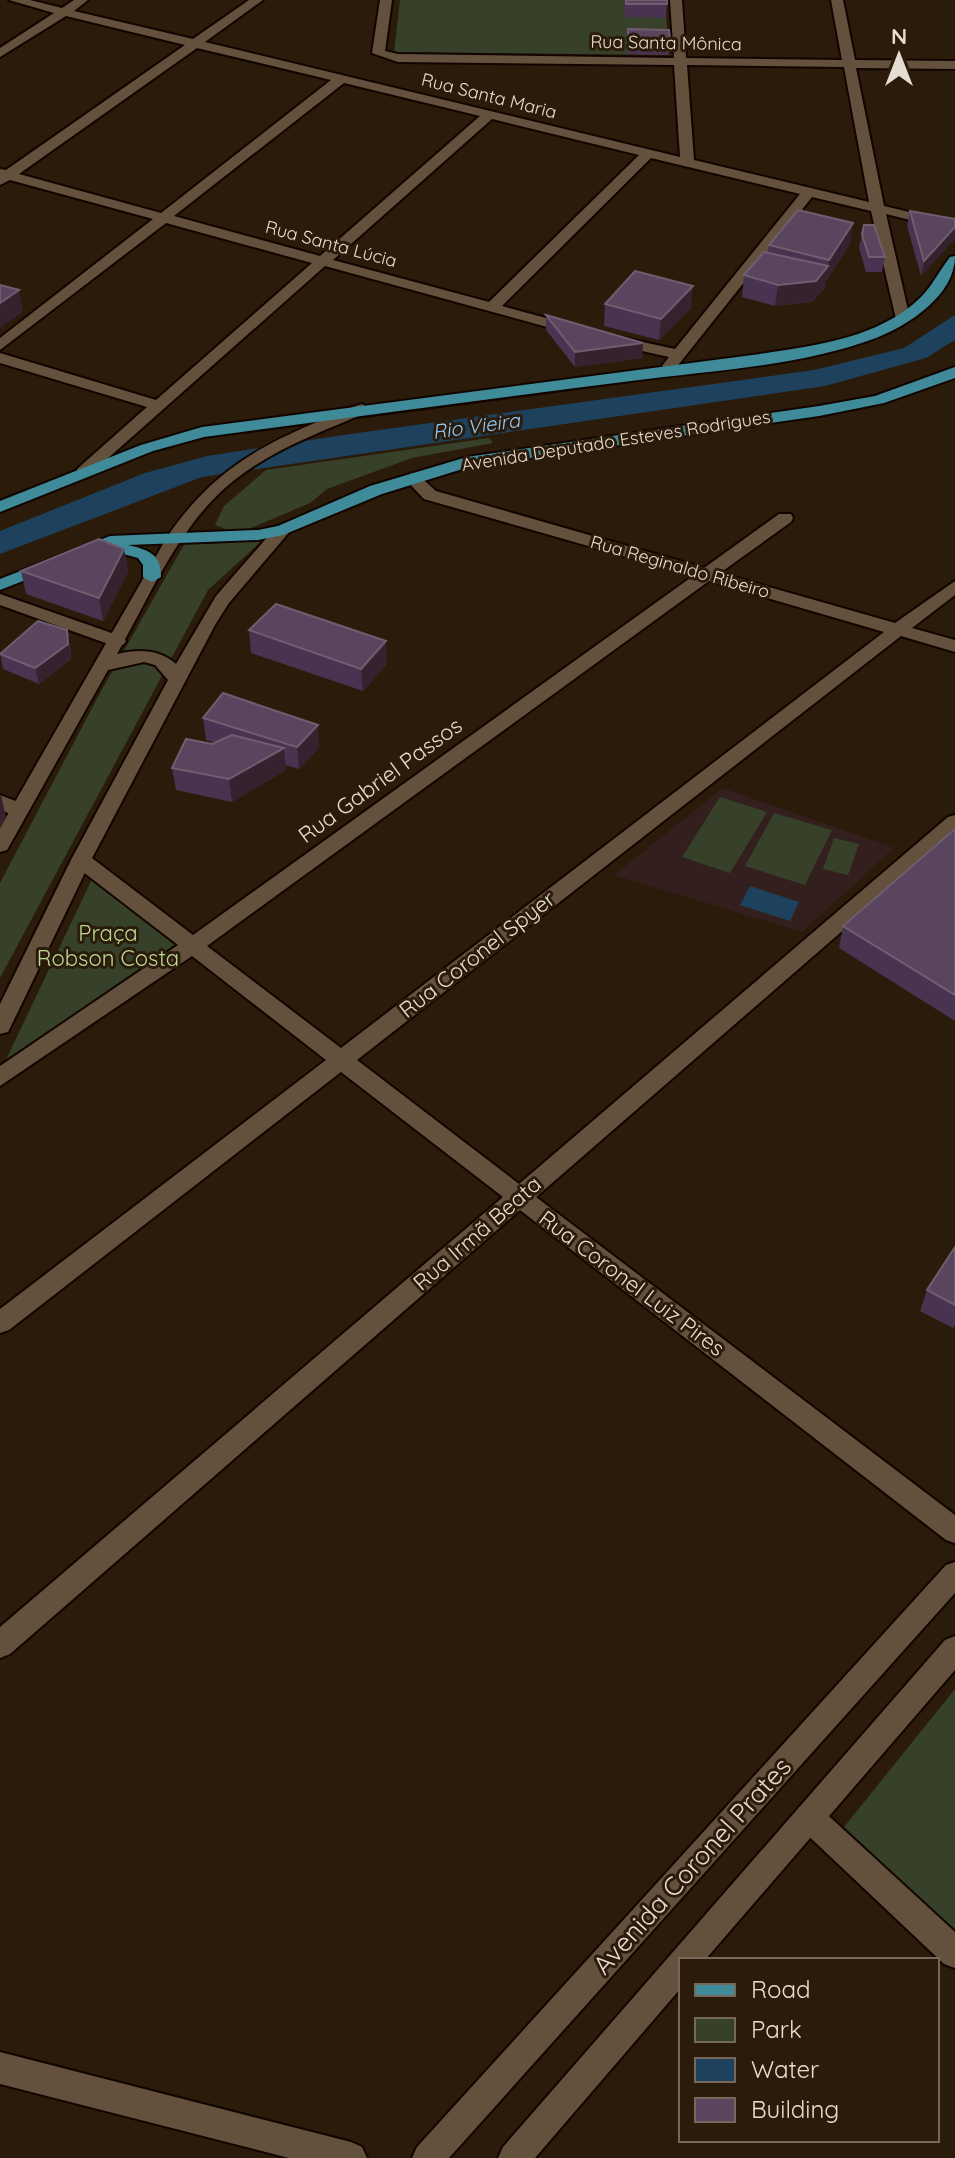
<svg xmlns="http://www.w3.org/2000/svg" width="955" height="2158" font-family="Quicksand,sans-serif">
<rect width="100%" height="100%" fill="#2b1b0a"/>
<polygon fill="#33201e" points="723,788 894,848 802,932 614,875"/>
<g fill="#374029">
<polygon points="400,0 665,0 669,55 394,52"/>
<polygon points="489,438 493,443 412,458 327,489 310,503 246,530 228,530 215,525 224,506 266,470"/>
<polygon points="266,537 208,590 0,978 0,883 100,693 185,543 212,544"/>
<polygon points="720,797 767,812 730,873 682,857"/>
<polygon points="774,813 832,830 805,885 745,866"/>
<polygon points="834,838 859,844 848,875 823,869"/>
<polygon points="92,879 183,949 3,1066"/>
<polygon points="955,1689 955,1932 844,1827"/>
</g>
<g fill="#1e415d">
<polygon points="955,315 955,340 926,358 825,386 202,477 0,554 0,531 145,473 207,456 336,436 814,370 904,348"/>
<polygon points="750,886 799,902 790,921 740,905"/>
</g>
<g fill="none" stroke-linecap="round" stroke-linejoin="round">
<g stroke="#120500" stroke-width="4">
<g id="minor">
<path d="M9 0H30L62 8 74 0H88L74 11 193 39 249 0H263L205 42 680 157 674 65 398 62 372 53 380 0H392L385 51 398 54 674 58 670 0H682L686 58 842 60 831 0H843L855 60 955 61V69L856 68 884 206 955 223V231L886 214 910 319 903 323 896 319 871 211 812 197 675 369 670 371 662 366 669 357 610 344 607 341 615 336 675 349 800 194 651 158 502 306 579 327V333H569L325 266 89 475H77V469L147 407 0 363V353L156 400 312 263 166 223 0 350V338L153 219 10 180 0 185V169L6 170 185 45 66 16 0 57V48L54 13ZM197 48 331 80 161 213 19 174ZM687 65 844 67 869 202 694 160ZM344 83 480 116 320 256 174 216ZM492 119 639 155 489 302 333 260Z"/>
<path d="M412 473 418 475 436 491 704 568 779 514H791L793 518 791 522 720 573 895 623 955 581V595L912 628 955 640V652L901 636 357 1060 519 1184 948 817 955 815V833L536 1197 955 1515V1543L946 1540 520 1210 10 1654 0 1658V1627L503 1197 341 1072 9 1330 0 1333V1309L326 1060 192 956 0 1086V1066L178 945 74 865 71 860 74 855H88L193 935 693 576 424 499 404 478ZM709 581 884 632 341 1048 207 946Z"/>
<polygon points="0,594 123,637 126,641 123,645 111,645 0,605"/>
<polygon points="0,795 26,805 29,810 26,815 19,817 0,810"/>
<polygon points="809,1803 819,1807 955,1932 955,1968 944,1964 799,1827 795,1817 799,1807"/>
<polygon points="0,2052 351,2142 362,2147 367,2158 289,2158 0,2084"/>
</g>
</g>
<g stroke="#120500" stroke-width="4">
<path id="tertiary" d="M362 404 370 409 368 412C321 432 271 450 232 482 179 525 150 596 117 654 139 649 159 649 176 664L216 596 277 526H289L291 530 229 603 215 625 91 860 11 1026 8 1032 0 1034V1004L71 860 168 680 155 665 144 662 108 670 7 850 0 852V828L167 537C206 480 247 452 310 425 327 418 344 409 362 404Z"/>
</g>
<g stroke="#120500" stroke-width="4">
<g id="secondary">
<polygon points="955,1562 955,1593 449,2158 412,2158 417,2147 946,1565"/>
<polygon points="955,1636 955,1670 705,1960 681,1960 681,1988 535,2158 498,2158 503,2147 945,1640"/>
</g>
</g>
<g stroke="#120500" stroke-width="4">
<g id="primary">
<path d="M955 256C955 295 909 325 876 338 799 367 711 370 631 381 488 399 346 418 204 437L153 451 0 512V501L141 445 202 427 760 354C816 345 878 339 921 297 932 286 940 270 950 257Z"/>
<path d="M955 367V378L884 403 819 416 469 467 382 494 283 535 258 540 128 545C149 550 161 554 161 577L152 582 143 577V565L138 558 105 549 0 590V579L110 536 258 530 278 526 370 486 467 457 819 406 875 396Z"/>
</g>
</g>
<use href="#minor" fill="#63513e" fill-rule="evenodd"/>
<use href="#tertiary" fill="#63513e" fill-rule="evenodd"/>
<use href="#secondary" fill="#63513e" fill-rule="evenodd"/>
<use href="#primary" fill="#3f8b99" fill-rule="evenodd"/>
</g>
<g fill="#483350">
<polygon points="624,0 667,0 666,18 625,17"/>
<polygon points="628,29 670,41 669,55 627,54"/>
<polygon points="910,211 955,219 955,239 921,276 907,226"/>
<polygon points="862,234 885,257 882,272 866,272 859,248"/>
<polygon points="850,244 826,281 825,288 812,302 775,306 742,297 744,275 768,253 769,245"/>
<polygon points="605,304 691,308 659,340 604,326"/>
<polygon points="546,315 643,343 642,358 575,367 546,330"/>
<polygon points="124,549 128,572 103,621 26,594 21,571"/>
<polygon points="249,630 387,664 363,691 251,653"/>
<polygon points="70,645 71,659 39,684 3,669 0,653"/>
<polygon points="203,718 319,748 299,769 285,765 286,770 232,802 176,790 172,768 215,743 206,740"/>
<polygon points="955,829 955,1021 839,948 843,926"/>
<polygon points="955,1247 955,1325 953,1328 920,1311 927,1290"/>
</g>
<g fill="#35222e">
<polygon points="853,223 850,244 826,281 829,260"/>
<polygon points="955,227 955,239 921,276 924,261"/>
<polygon points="828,266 825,288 812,302 775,306 778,285"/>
<polygon points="693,286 691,308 659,340 661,319"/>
<polygon points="19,290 23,312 0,328 0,303"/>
<polygon points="643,343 642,358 575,367 575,352"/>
<polygon points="124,549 128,572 103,621 99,598"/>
<polygon points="67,630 71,659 39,684 35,668"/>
<polygon points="386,641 387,664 363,691 361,669"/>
<polygon points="318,725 319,748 299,769 297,747"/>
<polygon points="284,748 286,770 232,802 229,779"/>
<polygon points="1,795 6,817 0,828 0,796"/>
</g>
<g fill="#59455e" stroke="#6f5d70" stroke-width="2">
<rect x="626" y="0" width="41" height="4"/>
<polygon points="628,29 669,30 670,41 628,40"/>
<polygon points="798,210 853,223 829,260 769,245"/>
<polygon points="910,211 955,219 955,227 924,261"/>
<polygon points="864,225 874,225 885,257 869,257 862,234"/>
<polygon points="764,252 828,266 816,281 778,285 744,275"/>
<polygon points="635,271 693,286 661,319 605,304"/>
<polygon points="0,285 19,290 0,303"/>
<polygon points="546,315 643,343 575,352"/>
<polygon points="99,539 124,549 99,598 21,571"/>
<polygon points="276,604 386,641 361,669 249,630"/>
<polygon points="38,621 67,630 68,644 35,668 0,654"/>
<polygon points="223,693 318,725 297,747 203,718"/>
<polygon points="232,735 284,748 229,779 172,768 186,739 212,744"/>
<polygon points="955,829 955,995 843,926"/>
<polygon points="955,1247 955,1305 927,1290"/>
</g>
<g text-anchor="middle" stroke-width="6" stroke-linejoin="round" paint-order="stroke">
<g font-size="18" fill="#e7dcd1" stroke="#2b1b0a">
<text transform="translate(666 43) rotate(1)" y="6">Rua Santa Mônica</text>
<text transform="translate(489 96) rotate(14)" y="6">Rua Santa Maria</text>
<text transform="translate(331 244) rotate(15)" y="6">Rua Santa Lúcia</text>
<text transform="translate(616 441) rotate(-9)" y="6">Avenida Deputado Esteves Rodrigues</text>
<text transform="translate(680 567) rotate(16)" y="6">Rua Reginaldo Ribeiro</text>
</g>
<g font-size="20" font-style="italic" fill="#90cafc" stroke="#2b1b0a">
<text transform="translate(476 426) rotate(-8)" y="7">Rio Vieira</text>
</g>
<g font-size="22" fill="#e7dcd1" stroke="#2b1b0a">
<text transform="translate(380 780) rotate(-36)" y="8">Rua Gabriel Passos</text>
<text transform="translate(477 954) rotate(-38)" y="8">Rua Coronel Spyer</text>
<text transform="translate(477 1233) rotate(-41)" y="8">Rua Irmã Beata</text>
<text transform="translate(632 1283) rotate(37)" y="8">Rua Coronel Luiz Pires</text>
</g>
<g font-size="22" fill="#bdd894" stroke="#2b1b0a">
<text x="108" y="941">Praça<tspan x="108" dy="25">Robson Costa</tspan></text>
</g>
<g font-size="26" fill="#e7dcd1" stroke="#2b1b0a">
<text transform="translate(692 1866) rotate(-48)" y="9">Avenida Coronel Prates</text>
</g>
</g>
<rect x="679" y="1958" width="260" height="184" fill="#2b1b0a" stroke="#76685a" stroke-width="2"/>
<rect x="695" y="1984" width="40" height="12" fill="#3f8b99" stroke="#76685a" stroke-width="2"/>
<text x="751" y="1998" font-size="24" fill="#e7dcd1">Road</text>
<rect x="695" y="2018" width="40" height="24" fill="#374029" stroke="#76685a" stroke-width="2"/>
<text x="751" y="2038" font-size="24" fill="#e7dcd1">Park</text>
<rect x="695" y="2058" width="40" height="24" fill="#1e415d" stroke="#76685a" stroke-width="2"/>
<text x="751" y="2078" font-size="24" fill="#e7dcd1">Water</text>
<rect x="695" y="2098" width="40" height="24" fill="#59455e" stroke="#76685a" stroke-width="2"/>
<text x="751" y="2118" font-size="24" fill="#e7dcd1">Building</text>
<g transform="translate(899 56)" stroke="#2b1b0a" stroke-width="6" paint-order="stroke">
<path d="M0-6L14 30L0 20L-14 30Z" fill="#e7dcd1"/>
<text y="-12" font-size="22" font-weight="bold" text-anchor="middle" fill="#e7dcd1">N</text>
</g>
</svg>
